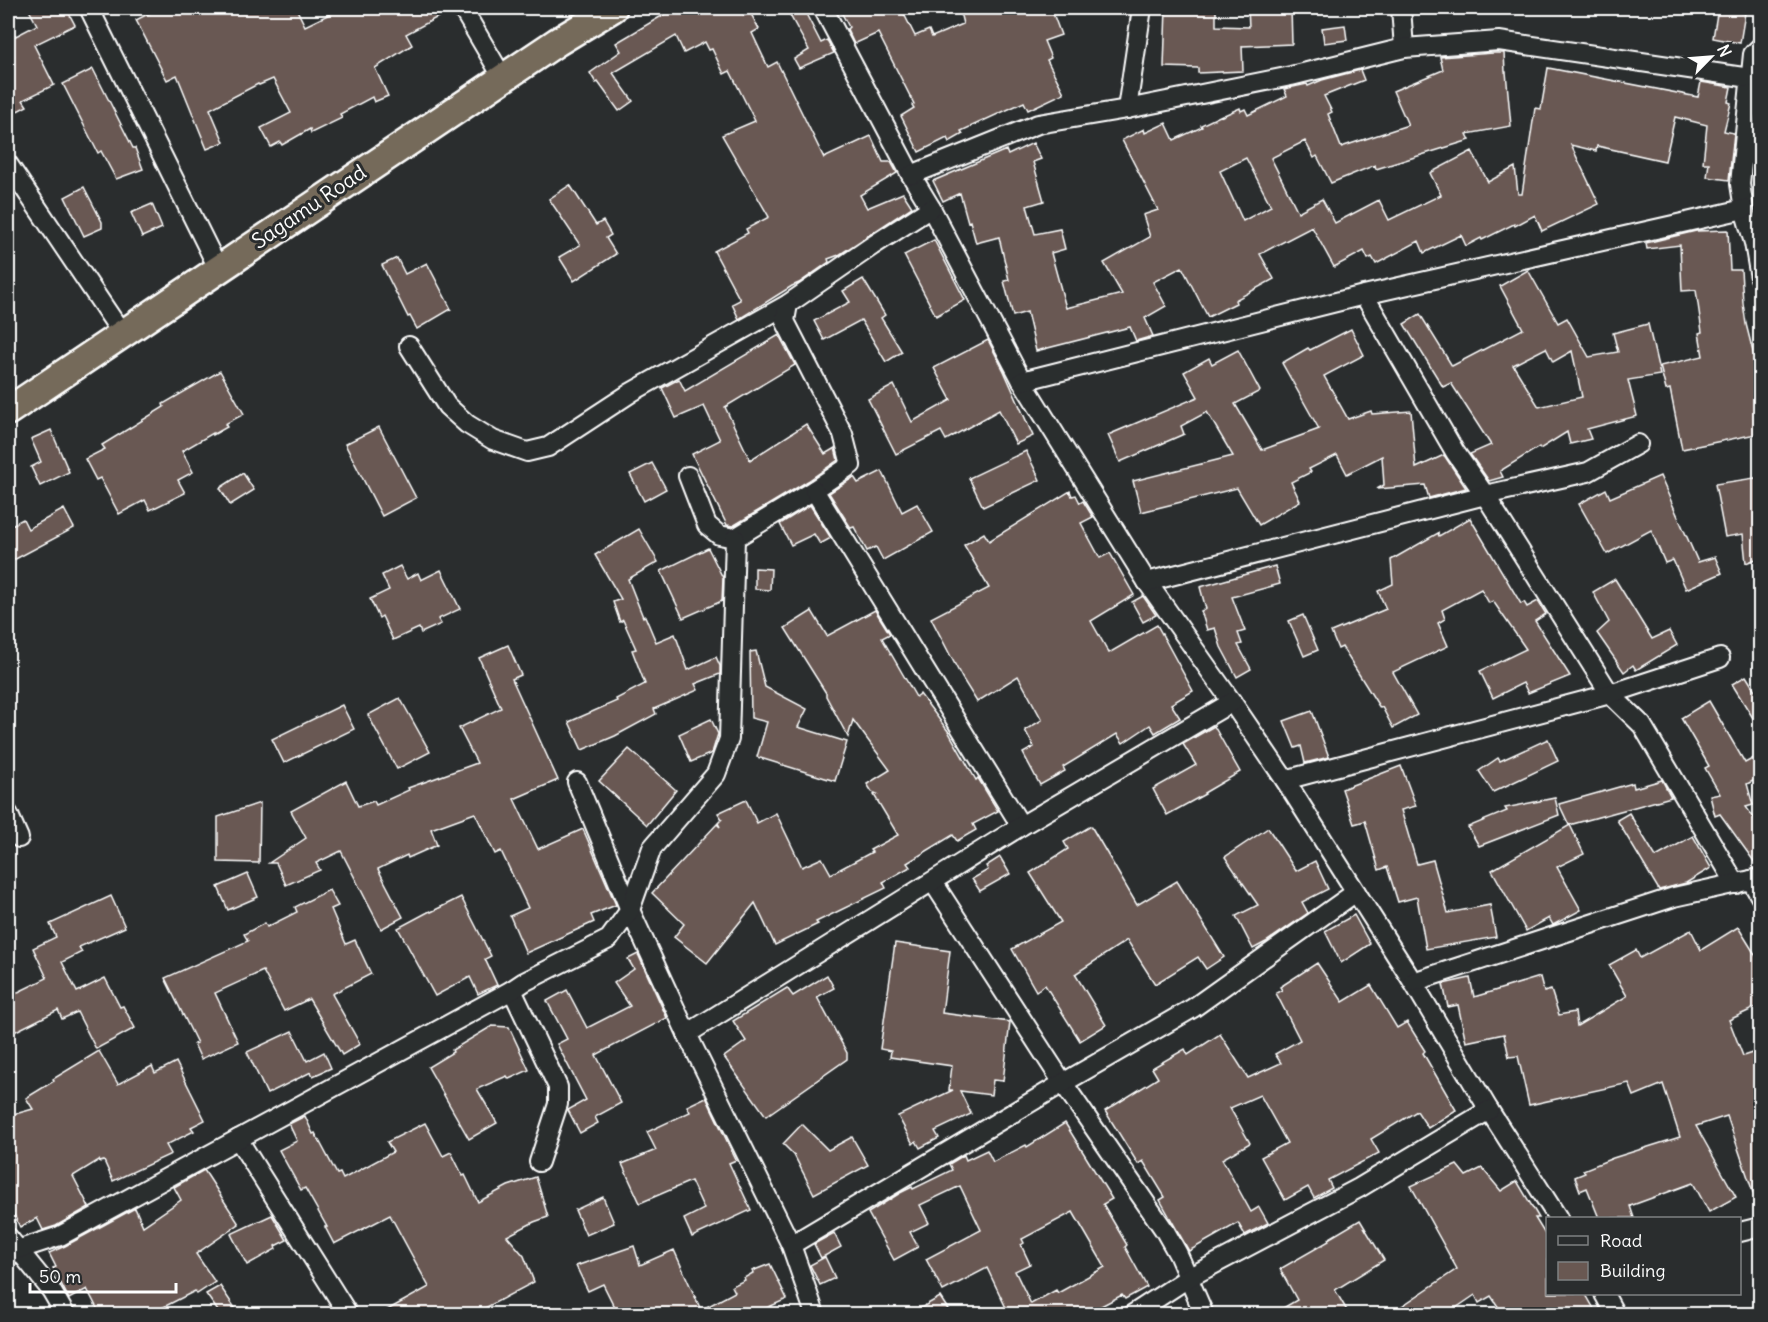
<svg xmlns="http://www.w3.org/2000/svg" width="1768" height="1322" font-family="Delius,sans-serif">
<rect width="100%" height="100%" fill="#2a2d2e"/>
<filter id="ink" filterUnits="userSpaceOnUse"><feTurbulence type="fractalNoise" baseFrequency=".0167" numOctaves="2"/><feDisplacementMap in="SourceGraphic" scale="12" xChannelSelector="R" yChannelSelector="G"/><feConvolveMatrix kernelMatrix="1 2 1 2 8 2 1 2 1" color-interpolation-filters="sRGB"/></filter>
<g filter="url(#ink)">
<g fill="#695852" stroke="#fff" stroke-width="1.5" fill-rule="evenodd">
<polygon points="28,8 66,8 75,25 34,45 54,85 23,100 27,106 8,116 8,59 14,56 8,44 8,40 37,25"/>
<polygon points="160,8 296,8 305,26 332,13 330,8 451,8 451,10 406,34 412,45 375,68 388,96 374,102 372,97 340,114 342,118 311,133 310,129 282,145 280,142 271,147 261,128 291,113 273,79 259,85 258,84 210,109 224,142 207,149 177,75 167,80 136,20"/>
<polygon points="675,8 739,8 744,15 750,12 759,29 752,33 768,67 777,62 824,158 871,136 883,162 891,162 897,173 860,195 867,208 903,193 912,207 839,255 828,259 829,262 799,283 792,286 739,319 732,304 740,300 714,251 748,233 746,229 769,217 722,135 755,121 730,71 724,74 712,49 709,50 705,42 684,53 676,36 613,73 633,101 619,111 598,82 596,83 590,73 621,51 616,43"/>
<polygon points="786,8 803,8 821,43 827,40 834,53 799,68 794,59 809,50"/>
<polygon points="839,8 901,8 915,36 929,30 932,37 963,24 959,8 985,8 987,14 1000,8 1051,8 1061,35 1044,41 1051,58 1047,60 1064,93 1028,110 1024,102 961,131 963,134 949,142 947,138 919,152 901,116 914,108 912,105 914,104 878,33 854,44 847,29 849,27"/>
<polygon points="1166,8 1216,8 1216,26 1249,27 1248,8 1291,8 1292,44 1242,46 1243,71 1198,73 1198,68 1164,67"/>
<polygon points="1718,8 1743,8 1742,13 1745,13 1740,43 1713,38"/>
<polygon points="1345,25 1347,40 1324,43 1322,28"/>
<path d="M1493 53H1504L1505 72H1506L1511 126 1467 134 1470 140 1376 169 1375 165 1331 183 1317 156 1314 158 1305 141 1271 158 1298 212 1322 199 1335 223 1379 200 1389 220 1441 195 1430 173 1472 151 1488 182 1515 167 1518 194H1522L1535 108 1541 109 1548 68 1698 97 1701 82 1731 87 1728 102 1731 103 1724 131 1734 133 1729 180 1707 177 1709 163H1703L1707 125 1675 117 1665 161 1597 146 1596 151 1571 145 1599 204 1542 231 1535 215 1515 226 1514 224 1482 240 1481 238 1466 246 1461 235 1424 253 1419 241 1376 264 1372 257 1368 259 1364 251 1334 267 1312 227 1260 254 1274 279 1235 300 1236 303 1208 317 1182 267 1153 282 1166 306 1145 318 1153 336 1136 341 1130 327 1036 351 1027 312 1013 316 1004 281 1009 280 999 237 976 243 970 221 968 222 960 193 943 201 933 181 1006 150 1008 155 1033 143 1041 159 1033 162 1044 201 1027 206 1035 234 1060 229 1065 249 1051 253 1066 308 1122 294 1104 263 1150 237 1143 215 1158 210 1122 140 1144 129 1145 133 1166 123 1174 140 1202 127 1201 125 1222 115V116L1240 108 1241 111 1245 109 1248 115 1287 96 1284 89 1307 84 1308 86 1322 80 1360 70 1364 80 1324 96 1332 112 1328 114 1341 147 1408 125 1393 91 1443 70 1440 57ZM1246 158 1271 206 1243 221 1220 171Z"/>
<polygon points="93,69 133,148 135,148 143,169 116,179 101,151 98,153 63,84"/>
<polygon points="570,185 596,225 603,221 611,235 606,238 616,254 574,281 559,257 580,245 549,199"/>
<polygon points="84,187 102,222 102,228 84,236 65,197"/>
<polygon points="152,204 162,228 142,237 131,213"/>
<polygon points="1728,230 1730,270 1741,270 1743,303 1746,324 1761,383 1761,433 1682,449 1670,389 1666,390 1660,366 1703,356 1699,333 1702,332 1696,290 1682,291 1680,245 1647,249 1646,243 1696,231"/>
<polygon points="934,240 965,300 936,316 904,255"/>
<polygon points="397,258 405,274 427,263 451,309 417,329 410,316 408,317 382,265"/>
<path d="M1528 270 1558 323 1567 318 1589 357 1618 352 1613 333 1648 324 1660 375 1628 380 1637 416 1587 429 1591 439 1570 444 1567 432 1540 449 1539 447 1500 471 1503 477 1489 481 1470 454 1491 445 1451 383 1443 387 1404 324 1420 314 1452 366 1523 329 1500 286ZM1546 348 1553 362 1572 351 1582 397 1539 407 1513 365Z"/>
<polygon points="863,279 885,315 881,318 902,352 886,362 861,320 824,340 814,321 850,302 843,291"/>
<polygon points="1351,329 1364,355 1324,376 1348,419 1371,411 1372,414 1411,411 1416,468 1444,455 1466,488 1429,498 1425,485 1377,489 1384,485 1382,456 1347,474 1337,455 1309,469 1311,472 1291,482 1300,501 1259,525 1237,488 1141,512 1133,481 1233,456 1207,412 1181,426 1184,434 1120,462 1108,435 1198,397 1184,372 1209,358 1212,364 1238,350 1260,391 1235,404 1262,450 1319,429 1282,363 1308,348 1310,350"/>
<polygon points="779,335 795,365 725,407 750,460 806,424 825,454 835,448 838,460 808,481 733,526 727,525 692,454 720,440 704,406 676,418 662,388 679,379 685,391"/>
<polygon points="988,340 1004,371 1033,436 1016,444 999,410 946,440 941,431 896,454 868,399 894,385 912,422 951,400 934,368"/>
<polygon points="220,371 244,414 225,424 227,427 213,435 213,433 182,451 193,472 178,480 185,493 150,510 145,500 119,514 100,478 96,480 85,459 105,449 102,445 164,407 163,404"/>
<polygon points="379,427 416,498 382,516 345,444"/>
<polygon points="51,430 69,472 40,486 31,467 41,462 31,439"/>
<polygon points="1026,451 1040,480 983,507 969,478"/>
<polygon points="652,463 666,489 644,501 630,474"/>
<polygon points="882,471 902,512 917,504 933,532 883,560 876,547 867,551 854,527 851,528 829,493 854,477 858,483"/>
<polygon points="243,473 254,490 230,505 220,488"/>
<polygon points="1660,476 1698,562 1715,557 1722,573 1686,589 1673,560 1665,563 1651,530 1607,554 1579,504 1606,489 1610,498"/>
<polygon points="1761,477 1761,557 1746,563 1743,534 1725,537 1715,484"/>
<polygon points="1070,491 1072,496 1076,495 1080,503 1083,501 1093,517 1081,523 1100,558 1110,553 1134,595 1091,621 1109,653 1157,625 1193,691 1171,704 1180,718 1155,733 1150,725 1123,743 1117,734 1063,767 1065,771 1040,785 1023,753 1034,747 1025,730 1042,720 1018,676 977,702 962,678 931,618 989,588 964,545 984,533 989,541"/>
<polygon points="810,505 831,538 820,544 814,534 791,545 780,524"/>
<polygon points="64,509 74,528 8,563 8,527 23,519 28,529"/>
<polygon points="1470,518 1521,604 1524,602 1527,607 1538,601 1546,614 1535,621 1570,676 1528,693 1523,683 1493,698 1480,671 1526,649 1493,601 1489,603 1481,589 1442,610 1445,619 1438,623 1448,646 1393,672 1417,715 1393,728 1382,707 1380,708 1342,647 1338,649 1331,632 1386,609 1378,591 1393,584 1391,560 1438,533 1439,536"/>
<polygon points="639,529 658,562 628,579 643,617 645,616 656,642 675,634 688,670 716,657 720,666 720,674 695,684 698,690 654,709 656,714 615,736 582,750 569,722 617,701 616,699 645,684 632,650 636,649 623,620 620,622 613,602 621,599 595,555"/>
<polygon points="708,548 723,578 722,601 683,618 661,571"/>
<polygon points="400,566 407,579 418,573 421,580 441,570 460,609 438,619 441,624 421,633 419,628 393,640 382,616 379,618 370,599 389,590 382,575"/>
<polygon points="1275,566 1280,584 1232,597 1245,631 1238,633 1242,644 1238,645 1251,669 1237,677 1221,647 1215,628 1207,630 1201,611 1206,609 1200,587"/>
<polygon points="755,568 771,569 770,590 755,589"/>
<polygon points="1615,579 1652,639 1669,631 1677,645 1636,670 1633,665 1624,672 1597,633 1609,622 1593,592"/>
<polygon points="1143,596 1156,615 1143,622 1132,602"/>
<polygon points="875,610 890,634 882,638 916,697 920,694 948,731 976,780 978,778 998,811 973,824 976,830 957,841 953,835 907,863 910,867 883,882 886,888 816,922 818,924 775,945 755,903 707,963 674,937 684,924 652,893 717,824 720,827 718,823 722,819 718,813 746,800 757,823 776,813 802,867 822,858 831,874 872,852 870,850 898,835 874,795 877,794 872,792 867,784 890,770 853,720 848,737 826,696 826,693 785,628 812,611 827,636"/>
<polygon points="1303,615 1318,650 1304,656 1289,621"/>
<polygon points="508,645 521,675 512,679 558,780 514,799 538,849 583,829 616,905 591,915 594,922 526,953 510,916 528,908 501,851 495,854 475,813 431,829 437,845 408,858 407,855 378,869 403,917 381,929 341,851 316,863 320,870 286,885 276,863 269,863 306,838 291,811 346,781 358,806 374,801 376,805 409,790 408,788 477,763 459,728 501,708 479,658"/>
<polygon points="756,651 765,687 807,709 798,727 847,742 835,781 757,757 767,722 751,718 750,652"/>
<polygon points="1746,676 1761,700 1761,731 1732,684"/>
<polygon points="400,698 430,752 397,769 368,715"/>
<polygon points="1709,701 1745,763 1761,754 1761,777 1747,784 1753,805 1746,807 1761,827 1761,867 1758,867 1720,814 1715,816 1710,796 1720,794 1705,768 1709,766 1681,718"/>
<polygon points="342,705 354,729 284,763 272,739"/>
<polygon points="1312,711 1329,757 1305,763 1301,746 1295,748 1284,721"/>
<polygon points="711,719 718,734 712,753 691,762 679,734"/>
<polygon points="1214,726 1240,772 1204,793 1205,794 1167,815 1153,789 1196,765 1183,744"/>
<polygon points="1548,739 1558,761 1493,792 1479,771 1498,758 1500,761"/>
<polygon points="629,749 676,790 647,825 599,781"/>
<polygon points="1401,766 1416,806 1401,810 1417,864 1433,860 1448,913 1490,905 1496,937 1426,949 1417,897 1398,902 1387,867 1379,870 1365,821 1354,824 1342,789"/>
<polygon points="1662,780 1671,797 1569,825 1559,804 1633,783 1634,788"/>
<polygon points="1555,798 1559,815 1479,846 1468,827 1507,811 1505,808"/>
<polygon points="260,803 259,863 218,862 218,817"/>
<polygon points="1629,813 1656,857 1693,836 1711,868 1686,883 1659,890 1617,820"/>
<polygon points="1570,825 1584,854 1557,867 1581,910 1553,925 1549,918 1526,931 1492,870"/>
<polygon points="1091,826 1137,905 1177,881 1224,957 1206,969 1198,957 1155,984 1127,940 1075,974 1106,1025 1080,1041 1045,985 1036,991 1012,949 1061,922 1030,873 1068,849 1064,842"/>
<polygon points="1268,828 1296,871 1315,861 1328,889 1302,902 1308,913 1266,942 1253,949 1236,916 1258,905 1225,857"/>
<polygon points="1000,857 1010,874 980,891 972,879 988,870 986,866"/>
<polygon points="248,874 258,897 228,910 218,887"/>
<polygon points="329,890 338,906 331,909 346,944 355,940 371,974 332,994 360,1044 342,1055 309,999 284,1011 263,971 215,993 238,1042 201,1059 194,1044 197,1043 165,978 248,941 244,934 265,923 267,927 297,912 295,907"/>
<polygon points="111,896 125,927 79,947 82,952 62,962 77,992 105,978 120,1007 123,1006 135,1028 96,1049 77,1012 62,1019 58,1010 8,1035 8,997 47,978 33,948 56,937 50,924"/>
<polygon points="461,897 491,956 485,959 497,985 478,994 470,977 435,996 398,928 430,911 431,912"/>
<polygon points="1354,915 1370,944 1341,963 1325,931"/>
<polygon points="1738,927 1761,964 1761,1005 1729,1020 1743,1056 1761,1050 1761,1206 1758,1207 1727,1116 1696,1126 1736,1197 1709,1212 1693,1183 1630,1206 1634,1218 1599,1218 1587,1188 1580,1191 1575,1177 1585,1173 1583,1170 1613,1158 1680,1137 1663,1084 1634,1096 1629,1083 1529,1105 1518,1056 1509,1057 1504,1034 1466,1042 1458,1005 1448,1007 1443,984 1470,978 1474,997 1540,977 1544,992 1551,990 1559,1015 1575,1012 1577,1026 1627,996 1609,965 1636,950 1640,958 1691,930 1701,950"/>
<polygon points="895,943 950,951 942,1013 1010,1022 1003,1081 993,1080 991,1095 960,1091 971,1114 935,1131 939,1138 920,1148 916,1141 913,1144 898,1116 953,1090 949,1090 952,1066 890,1057 891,1051 880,1049"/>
<polygon points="638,954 667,1018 596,1055 621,1103 595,1117 598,1123 580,1133 568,1110 586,1100 557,1044 567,1039 547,1001 567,990 587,1028 630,1006 614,983 634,969 628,959"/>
<polygon points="1317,963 1343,1002 1371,985 1397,1028 1407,1022 1425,1051 1423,1053 1456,1110 1428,1128 1417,1111 1371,1139 1379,1153 1328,1180 1332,1188 1314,1198 1308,1187 1285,1200 1261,1157 1287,1143 1260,1095 1230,1108 1250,1143 1222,1159 1251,1212 1259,1207 1268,1223 1245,1235 1238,1223 1189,1251 1160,1200 1165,1197 1143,1161 1138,1164 1105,1111 1158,1078 1152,1068 1185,1049 1188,1055 1220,1034 1248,1078 1281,1063 1275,1054 1300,1040 1276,993 1282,990 1280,987"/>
<polygon points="827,975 834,988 817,997 847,1053 847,1059 766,1116 724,1057 746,1041 733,1021 787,988 793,996"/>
<polygon points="492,1026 509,1027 529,1070 509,1079 507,1076 477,1089 497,1123 469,1139 428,1067 453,1052 452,1050"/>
<polygon points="292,1031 307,1061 324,1052 331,1068 313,1076 311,1072 267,1094 247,1052"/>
<polygon points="99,1051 118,1084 152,1066 155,1073 176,1062 205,1120 191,1127 194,1131 166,1145 171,1154 113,1181 104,1161 100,1162 99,1160 73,1176 89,1207 56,1226 43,1230 37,1218 20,1227 8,1203 8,1116 33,1109 26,1098 54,1081 53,1079"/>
<polygon points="706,1097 736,1160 729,1163 751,1210 692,1237 684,1219 704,1209 691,1181 640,1203 622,1164 656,1150 647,1132 690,1112 687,1106"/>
<polygon points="305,1116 313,1134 315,1133 337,1174 340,1173 343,1179 393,1152 387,1142 425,1123 443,1156 451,1152 463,1176 465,1175 478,1202 508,1186 536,1177 548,1217 534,1222 507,1236 524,1256 534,1282 483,1309 486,1314 380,1314 429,1287 390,1215 334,1244 325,1227 327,1227 305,1188 301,1190 279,1150 297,1141 289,1124"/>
<path d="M1065 1123 1112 1199 1103 1204 1127 1245 1125 1247 1147 1287 1125 1299 1122 1295 1086 1314H1009L987 1268 943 1291 926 1259 981 1230 960 1186 920 1205 929 1223 910 1232 918 1247 894 1260 868 1213 900 1193 912 1187 913 1189 952 1170 949 1164 964 1155 966 1160 987 1150 993 1162 1026 1145 1027 1147ZM1073 1212 1105 1267 1058 1293 1056 1290 1031 1304 1015 1271 1030 1264 1021 1245 1024 1243 1022 1239Z"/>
<polygon points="802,1124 828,1150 852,1137 868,1165 814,1194 794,1155 783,1144"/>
<polygon points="1457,1165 1466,1176 1482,1168 1501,1191 1517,1181 1539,1218 1535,1218 1548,1239 1548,1293 1585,1293 1597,1314 1503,1314 1491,1296 1479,1303 1475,1295 1447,1314 1390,1314 1457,1269 1411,1186"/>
<polygon points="204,1170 239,1224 196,1254 215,1282 197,1294 195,1291 150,1314 100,1314 87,1289 69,1299 53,1268 56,1267 49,1253 65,1246 135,1208 143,1226 181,1200 174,1187"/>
<polygon points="603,1197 614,1223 586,1235 575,1210"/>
<polygon points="272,1215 287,1240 275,1246 276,1249 247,1265 231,1234"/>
<polygon points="1360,1220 1384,1260 1335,1290 1349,1314 1273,1314 1297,1300 1280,1269 1329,1241 1328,1239"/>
<polygon points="834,1233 841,1247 821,1258 814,1244"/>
<polygon points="634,1246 640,1265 674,1250 701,1310 735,1292 732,1286 745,1280 744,1278 753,1273 752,1271 770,1264 787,1299 753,1314 618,1314 603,1284 588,1291 576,1266"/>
<polygon points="825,1257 835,1278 820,1285 810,1265"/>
<polygon points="220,1286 239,1314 220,1314 206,1294"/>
<polygon points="940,1297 951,1314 910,1314"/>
</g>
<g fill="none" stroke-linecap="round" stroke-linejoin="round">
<g stroke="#fff" stroke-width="22">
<g id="minor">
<polyline points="89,8 218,268"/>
<polyline points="462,8 503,78"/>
<polyline points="823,8 911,175 931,208 1022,381 1147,582 1232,702 1285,780 1413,982 1489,1110 1558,1218"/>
<polyline points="1401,8 1404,48"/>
<polyline points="1760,47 1753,54 1740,184 1744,209 1754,243 1760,278"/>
<polyline points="1127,109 1142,8"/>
<polyline points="8,164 123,335"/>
<polyline points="911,175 1038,124 1127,109 1291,76 1404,48 1499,41 1750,78"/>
<polyline points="1364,295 1455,452 1485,495 1610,694 1642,725 1736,884"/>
<polyline points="409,346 447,406 467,424 493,440 527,452 548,447 632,392 788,304 872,246 931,208"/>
<polyline points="1022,381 1364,295 1744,209"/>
<polyline points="688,476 707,525 719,535 735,538 814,490 851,465 843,434 785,321 788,304"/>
<polyline points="814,490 1021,826"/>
<polyline points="1147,582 1485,495 1588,472 1638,444"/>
<polyline points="1285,780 1610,694 1720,658"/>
<polyline points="577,782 630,910 687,1034 791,1245 815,1314"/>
<polyline points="8,813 19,838"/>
<polyline points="1751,880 1760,896"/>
<polyline points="933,882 1063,1083 1165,1231 1178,1254 1204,1314"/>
<polyline points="1413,982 1674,897 1760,878"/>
<polyline points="512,990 558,1087 558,1104 539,1162"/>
<polyline points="687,1034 1021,826 1232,702"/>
<polyline points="238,1139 348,1314"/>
<polyline points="1740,1232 1760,1227"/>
<polyline points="8,1237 51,1290 65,1314"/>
<polyline points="791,1245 1063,1083 1193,1008 1356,892"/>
<polyline points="17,1250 60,1236 512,990 524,982 609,939 630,910 652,848 716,774 729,739 735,538"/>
<polyline points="1604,1294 1615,1314"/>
<polyline points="1133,1314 1188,1278 1359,1188 1489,1110"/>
</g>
</g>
<g stroke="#fff" stroke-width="32">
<polyline id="highway" points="8,411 557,42 613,8"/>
</g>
<use href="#minor" stroke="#2a2d2e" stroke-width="18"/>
<use href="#highway" stroke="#746a5a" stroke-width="27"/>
</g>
</g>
<g text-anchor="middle" stroke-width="6" stroke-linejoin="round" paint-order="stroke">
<g font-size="21" fill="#fff" stroke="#2a2d2e">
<text transform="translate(309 207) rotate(-34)" y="7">Sagamu Road</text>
</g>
</g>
<rect width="1768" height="1322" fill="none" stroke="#2a2d2e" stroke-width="30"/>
<rect x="15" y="15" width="1738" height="1292" fill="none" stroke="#fff" stroke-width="2" filter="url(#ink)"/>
<rect x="1546" y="1217" width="195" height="78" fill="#2a2d2e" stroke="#7f8182" stroke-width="1.5"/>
<rect x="1558" y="1236" width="30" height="9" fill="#2a2d2e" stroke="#7f8182" stroke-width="1.5"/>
<text x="1600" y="1247" font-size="18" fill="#ffffff">Road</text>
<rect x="1558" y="1262" width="30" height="18" fill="#695852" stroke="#7f8182" stroke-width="1.5"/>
<text x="1600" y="1277" font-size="18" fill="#ffffff">Building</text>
<g transform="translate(1711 57) rotate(65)" stroke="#2a2d2e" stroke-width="4.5" paint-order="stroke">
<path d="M0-4.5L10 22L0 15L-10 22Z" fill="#ffffff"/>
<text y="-9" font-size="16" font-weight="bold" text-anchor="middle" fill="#ffffff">N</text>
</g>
<path d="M30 1283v9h146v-9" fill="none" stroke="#ffffff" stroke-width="3"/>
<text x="39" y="1283" font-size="18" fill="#ffffff" stroke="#2a2d2e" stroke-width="4.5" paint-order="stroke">50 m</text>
</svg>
